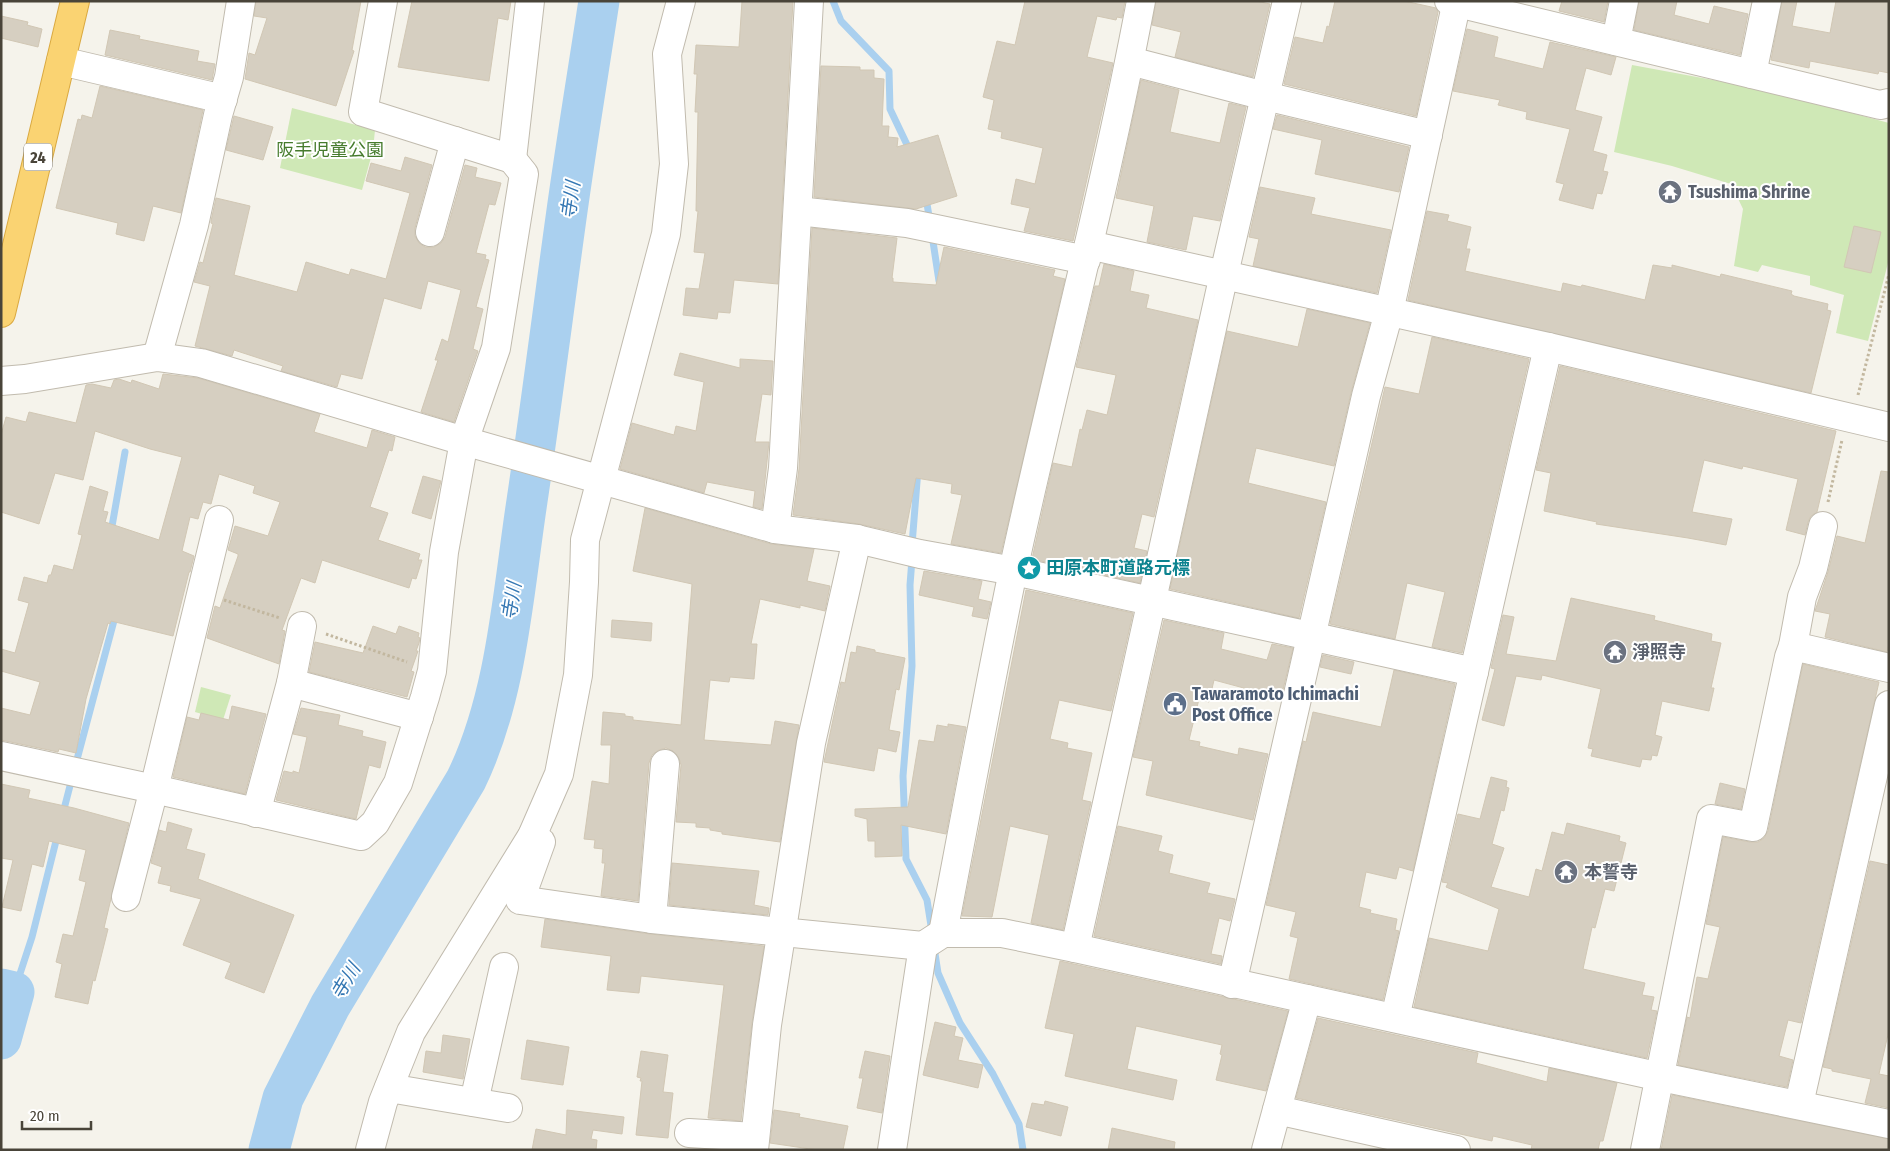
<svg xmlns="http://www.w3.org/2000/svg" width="1890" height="1151" font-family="'Fira Sans Condensed','Noto Sans JP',sans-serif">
<rect width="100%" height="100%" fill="#f5f3eb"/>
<g fill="#cfe8b6">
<polygon points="1632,65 1762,89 1889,123 1889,259 1868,341 1836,333 1844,295 1810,285 1810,276 1762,265 1758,272 1734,266 1743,209 1731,184 1672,166 1614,152"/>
<polygon points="292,108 375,130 373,150 362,190 280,168"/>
<polygon points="201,687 231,695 223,720 195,712"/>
</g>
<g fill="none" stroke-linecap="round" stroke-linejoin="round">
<g stroke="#aad0ef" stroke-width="7">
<polyline points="833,1 841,21 889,71 890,109 910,151"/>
<polyline points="926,198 930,222"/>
<polyline points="932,235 939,281"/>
<polyline points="111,532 125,452"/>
<polyline points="912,545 918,469"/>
<polyline points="912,559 910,585 912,666 903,776 906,859 927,900 932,932"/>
<polyline points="75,767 116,613"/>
<polyline points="63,813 72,778"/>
<polyline points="934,947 938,973 960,1023 993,1074 1019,1124 1023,1150"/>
<polyline points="14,992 32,937 58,833"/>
</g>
<g stroke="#aad0ef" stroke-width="41">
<polyline points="1,989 14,992 1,1039"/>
<path d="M269 1150 283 1098 330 1006 466 780C507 696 513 593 527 501 541 407 553 312 566 218 576 145 588 73 599 1"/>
</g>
</g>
<g fill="#d6cfc1" stroke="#d1c7b4">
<polygon points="256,1 361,1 352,50 354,51 336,106 245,79 249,53 255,55 267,18 254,16"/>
<polygon points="412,1 511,1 508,20 498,18 489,81 398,67"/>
<polygon points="742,1 793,1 778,284 734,280 730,313 718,312 717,319 683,315 686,288 699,289 705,253 694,252 698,211 696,211 698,112 695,112 697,74 694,74 696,45 739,47"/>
<polygon points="1025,1 1125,1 1122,18 1117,17 1116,20 1097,16 1087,57 1113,63 1073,241 1024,231 1030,208 1011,204 1016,179 1035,184 1043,148 1001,138 1002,132 988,129 994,100 983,97 997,41 1015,45"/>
<polygon points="1156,1 1256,1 1270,4 1253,77 1175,57 1181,32 1152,25"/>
<polygon points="1335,1 1404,1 1436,8 1438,12 1416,116 1284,84 1295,37 1323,43 1327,26 1329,27"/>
<polygon points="1562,1 1608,1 1604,22 1559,11"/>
<polygon points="1639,1 1677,1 1674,15 1709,24 1714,6 1748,14 1740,55 1634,30"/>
<polygon points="1782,1 1797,1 1792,26 1830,33 1836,1 1889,1 1889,73 1879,71 1878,74 1810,61 1809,68 1771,60"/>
<polygon points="1,16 28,22 27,25 42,29 38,47 1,38"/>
<polygon points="1467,29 1498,37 1494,57 1543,69 1550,42 1616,57 1611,75 1586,68 1575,110 1602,117 1593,151 1607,155 1603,171 1608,172 1602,194 1597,193 1593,209 1559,200 1564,184 1556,182 1570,129 1526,119 1527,112 1498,105 1500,100 1453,91"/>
<polygon points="110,30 140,36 139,39 199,51 197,61 215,64 212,80 105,55"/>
<polygon points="821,66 860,67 860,70 874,70 874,78 884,79 882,126 889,126 888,137 898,138 897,147 938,135 957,196 916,209 814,197"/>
<polygon points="1141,80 1179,90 1170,132 1220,143 1229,103 1246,107 1220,221 1193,216 1186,250 1147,242 1154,206 1116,198"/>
<polygon points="100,86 203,110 181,213 153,206 144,241 116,234 118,223 56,208 78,119 81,120 82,115 92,118"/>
<polygon points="1277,115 1409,147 1399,192 1315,174 1322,140 1273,129"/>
<polygon points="234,116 273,127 263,160 226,150"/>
<polygon points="405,157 432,165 415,228 415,236 419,243 425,247 434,247 441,243 445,237 465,165 477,168 475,177 501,183 495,205 489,204 476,253 486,255 485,259 489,260 476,307 483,309 473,349 478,351 454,422 421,412 438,360 435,360 442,339 448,342 461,290 428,281 421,309 384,298 362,379 341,374 337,387 281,371 283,366 234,350 232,356 195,346 210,286 194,282 200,262 203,263 213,224 211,223 211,221 216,198 250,206 234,275 297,292 306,262 349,275 351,269 386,279 410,193 366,181 371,163 401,171"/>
<polygon points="1260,187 1315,198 1311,214 1391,230 1377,293 1253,266 1259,239 1249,237"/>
<polygon points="1427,211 1449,215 1447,221 1471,227 1466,249 1470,249 1465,271 1561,292 1563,283 1581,287 1582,285 1645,300 1653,265 1672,268 1672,265 1720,277 1721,274 1792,291 1791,294 1794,296 1828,304 1827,310 1831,311 1811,393 1408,300"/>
<polygon points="1854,226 1881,232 1871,273 1844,267"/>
<polygon points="812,228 897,238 892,278 893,278 893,282 936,285 944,247 1055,270 1053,276 1065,279 1001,553 951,544 962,495 951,493 952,484 916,478 905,534 859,524 793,515 799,469"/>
<polygon points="1104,264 1134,271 1130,291 1149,295 1146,308 1198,320 1154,517 1142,514 1134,548 1147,551 1140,583 1032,559 1053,463 1072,467 1080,429 1082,430 1087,410 1107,415 1116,375 1076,367 1095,286 1099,286"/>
<polygon points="1307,309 1370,323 1351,393 1334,466 1256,448 1248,483 1326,502 1299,618 1170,589 1227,331 1298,347"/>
<polygon points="1432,337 1529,359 1462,653 1432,647 1445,592 1407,583 1395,639 1330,624 1385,387 1419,394"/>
<polygon points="680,353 740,368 740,359 773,361 771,395 762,394 755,442 769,442 762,509 753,507 755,491 707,482 704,493 620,469 632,423 674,435 676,426 696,431 704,382 674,375"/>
<polygon points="1560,366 1836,431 1817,512 1811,516 1808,522 1805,535 1786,530 1798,479 1743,466 1742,469 1704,460 1692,512 1732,519 1726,545 1688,538 1596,524 1597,522 1544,511 1551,473 1536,470"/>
<polygon points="163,374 198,378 320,414 314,432 367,448 372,430 395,437 392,451 389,450 370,507 388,513 378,540 420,554 418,560 422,560 416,579 412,578 409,588 322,560 315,583 301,578 282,630 285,631 279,664 207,638 215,606 220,608 238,556 238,554 228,550 235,526 268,536 280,502 253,493 255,486 219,474 211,504 203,502 198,519 190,517 182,551 194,556 190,572 189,572 173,636 111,621 110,624 108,623 86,699 76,753 59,749 58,752 1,740 1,708 30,715 40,682 1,671 1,649 15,653 29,603 18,600 24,577 47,583 49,575 51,575 54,565 73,570 82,535 78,534 90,486 108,492 103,511 108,512 105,522 159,540 182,457 150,449 95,431 83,480 55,473 39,524 1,512 1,435 6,417 26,422 29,412 76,423 86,385 92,384 111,388 114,380 119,379 131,383 132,380 159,389"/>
<polygon points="1881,471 1889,472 1889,644 1887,652 1825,637 1830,614 1815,611 1828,572 1837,536 1865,543"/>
<polygon points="423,476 441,481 431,519 412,513"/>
<polygon points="645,508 771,544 814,549 807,581 830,586 825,611 800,605 800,608 760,599 751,644 757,644 754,679 730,677 729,682 710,680 704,740 771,745 775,721 799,725 780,842 722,834 722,832 710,830 710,828 696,827 696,823 676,822 681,765 679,758 673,751 666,748 659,750 652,755 649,763 638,901 601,896 605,863 602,863 603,849 594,848 595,840 584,839 592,781 609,784 611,745 601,745 603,712 625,714 625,716 633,717 633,720 681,725 692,584 633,571"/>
<polygon points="924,571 982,581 978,599 991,602 987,619 972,616 974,607 919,595"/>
<polygon points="1026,590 1133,613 1111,711 1059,700 1050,739 1068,743 1067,748 1092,753 1082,800 1091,802 1063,930 1031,923 1049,835 1010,826 992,917 962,916"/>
<polygon points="1571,598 1655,616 1654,620 1712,634 1711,641 1721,643 1711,688 1714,688 1709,711 1662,701 1655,735 1662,737 1657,756 1652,755 1651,760 1642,759 1640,767 1591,756 1593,749 1588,748 1601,689 1542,675 1541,680 1516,676 1504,726 1482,720 1495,669 1491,668 1503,615 1514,617 1506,654 1556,661"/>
<polygon points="612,620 652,623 651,641 611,637"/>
<polygon points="1164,620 1224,633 1221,649 1267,660 1272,644 1293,648 1281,698 1214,680 1209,702 1199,699 1189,740 1200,742 1199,746 1238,755 1239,748 1268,754 1253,820 1146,795 1153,761 1133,757"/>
<polygon points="373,626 396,634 399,626 419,633 418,637 420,638 419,643 416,651 418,651 411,671 414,672 407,697 309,672 315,642 363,653"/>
<polygon points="857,646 875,650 875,652 905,658 899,690 896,689 889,730 900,732 896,752 878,748 874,771 824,762 841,682 845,683 851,652 856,653"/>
<polygon points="1323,655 1354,662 1351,674 1320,667"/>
<polygon points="1803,664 1879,682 1801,1023 1788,1020 1779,1056 1793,1060 1787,1087 1678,1065 1687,1017 1690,1018 1697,977 1708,979 1720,927 1706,924 1723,837 1750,842 1758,842 1764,838 1768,831"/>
<polygon points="1394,670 1455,684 1413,871 1399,867 1396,879 1366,872 1359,907 1371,910 1370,913 1397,919 1395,930 1399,931 1383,1000 1289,979 1298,938 1290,936 1296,912 1266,905 1303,741 1306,742 1313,712 1381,727"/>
<polygon points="232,706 266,714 245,794 173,777 187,717 199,720 201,713 229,720"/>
<polygon points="301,708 340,715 338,725 363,731 362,736 386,742 380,768 369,765 356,819 276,800 284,771 293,773 293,771 299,773 307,737 293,734"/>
<polygon points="948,724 966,727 946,834 901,825 902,856 875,857 875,841 868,841 867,819 855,816 855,809 908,807 919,740 934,742 937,725 948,727"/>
<polygon points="1491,777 1507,781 1506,787 1509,788 1504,811 1501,810 1492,844 1504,848 1491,887 1529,897 1536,869 1542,871 1552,832 1564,835 1567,823 1620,836 1619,841 1626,843 1614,891 1605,889 1595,928 1592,927 1583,969 1645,983 1642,995 1654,997 1651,1010 1657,1011 1647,1058 1414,1007 1429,938 1488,951 1499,909 1446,887 1448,883 1442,882 1458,814 1480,819"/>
<polygon points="1720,783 1745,789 1741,809 1715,804"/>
<polygon points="1,784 30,790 28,798 74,808 129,823 104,928 108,929 95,981 93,980 88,1004 55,997 62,964 56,962 63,934 73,936 86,882 79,880 86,850 49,841 43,867 32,864 21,911 2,907 13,860 1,858"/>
<polygon points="168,822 192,829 186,849 205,854 198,879 294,915 264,993 225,978 231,963 183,945 201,899 170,891 171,886 158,883 162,867 151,863 159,830 166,832"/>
<polygon points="1118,826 1162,836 1158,851 1173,855 1169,873 1210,883 1207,893 1235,899 1230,921 1219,918 1211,954 1222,956 1221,964 1094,936"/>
<polygon points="1870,861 1889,865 1889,1030 1879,1074 1889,1076 1889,1108 1865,1103 1871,1079 1832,1071 1832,1069 1823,1067"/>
<polygon points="672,863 759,871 754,905 769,908 768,915 669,905"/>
<polygon points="545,919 650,934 764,946 752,1023 741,1121 708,1118 724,985 641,976 639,993 607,990 611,956 541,947"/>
<polygon points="1060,961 1288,1011 1266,1091 1216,1080 1222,1055 1220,1054 1222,1045 1136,1026 1127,1069 1177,1080 1173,1100 1065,1076 1074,1034 1045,1028"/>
<polygon points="1318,1018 1478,1053 1476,1063 1547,1082 1549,1068 1617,1083 1603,1141 1600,1141 1598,1150 1531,1150 1532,1145 1493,1136 1492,1141 1296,1098"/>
<polygon points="935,1022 956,1027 954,1036 963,1038 958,1060 983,1065 978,1088 923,1075"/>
<polygon points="443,1035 470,1039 463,1079 423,1072 426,1051 441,1053"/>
<polygon points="527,1040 569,1047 563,1085 521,1079"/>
<polygon points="641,1051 668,1055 663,1092 673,1093 668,1138 636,1135 642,1081 640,1081 641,1078 637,1077"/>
<polygon points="865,1051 890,1056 882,1113 857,1108 863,1078 859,1078"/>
<polygon points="1672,1095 1889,1139 1889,1150 1661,1150"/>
<polygon points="1045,1101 1068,1107 1061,1136 1026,1127 1032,1103 1044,1105"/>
<polygon points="567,1110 624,1117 622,1134 593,1130 591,1139 597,1140 596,1150 532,1150 536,1129 566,1135"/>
<polygon points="774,1110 800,1114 799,1117 848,1126 843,1150 817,1150 770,1143"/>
<polygon points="1112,1128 1175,1142 1174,1150 1108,1150"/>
</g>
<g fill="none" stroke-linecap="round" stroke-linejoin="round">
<g stroke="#c1bbae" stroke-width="30">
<g id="minor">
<polyline points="383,1 363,112 512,159 530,1"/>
<polyline points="1449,1 1880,105 1889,103"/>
<polyline points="1616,41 1624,1"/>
<polyline points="61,61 223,99"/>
<polyline points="1130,61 1265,96 1428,135"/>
<polyline points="1752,74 1767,1"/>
<polyline points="798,211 907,223 1086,260"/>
<polyline points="430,232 455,141"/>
<polyline points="1089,245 1548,347 1889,427"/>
<polyline points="157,357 194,225 218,115 229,77 241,1"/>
<polyline points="1,381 25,379 157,357 201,363 464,441 775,529 857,539 920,554 1014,571 1474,672"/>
<polyline points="775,529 783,468 809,1"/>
<polyline points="1793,646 1802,597 1813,568 1823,526"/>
<polyline points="291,683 419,717"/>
<polyline points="1,756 154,789 361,836 375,823 398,783 425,697 432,671 444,552 464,441 496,348 524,174 512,159"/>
<polyline points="256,813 291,683 302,626"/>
<polyline points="532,836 541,842 520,900 652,919 923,946 943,933 1002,933 1075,948 1661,1077 1889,1124"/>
<polyline points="126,897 154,789 219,520"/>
<polyline points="652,919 665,764"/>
<path d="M943 933C966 813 988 692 1013 571 1054 381 1105 193 1141 1"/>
<polyline points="1075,948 1224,274 1287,1"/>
<polyline points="1232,984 1366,396 1389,312 1457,1"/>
<polyline points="1395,1018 1548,347"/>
<polyline points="389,1088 508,1108"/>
<polyline points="474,1102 504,967"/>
<polyline points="1799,1104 1889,705"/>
<polyline points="1277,1110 1456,1150"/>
<polyline points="689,1133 755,1137"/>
<polyline points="370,1150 383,1102 411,1032 532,836 559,774 578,675 584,582 585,540 666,234 674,164 667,54 681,1"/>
<polyline points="754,1150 767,1025 811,743 857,539"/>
<polyline points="892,1150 923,946"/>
<polyline points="1266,1150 1307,999"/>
<polyline points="1645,1150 1711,819 1753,827 1789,657 1793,646 1889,668"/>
</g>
</g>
<g stroke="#daa940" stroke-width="30">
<polyline id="highway" points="1,313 75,1"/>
</g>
<g stroke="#c2b79f" stroke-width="3" stroke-dasharray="2.5 2.5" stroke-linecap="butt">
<polyline points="1858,395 1889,274"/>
<polyline points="1828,502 1842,440"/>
<polyline points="224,600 280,618"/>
<polyline points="326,634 407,662"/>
</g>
<use href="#minor" stroke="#fff" stroke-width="28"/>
<use href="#highway" stroke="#fad372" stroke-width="28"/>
</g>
<defs>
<g id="temple-disc" transform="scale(1.25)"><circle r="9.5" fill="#6b7280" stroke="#fff"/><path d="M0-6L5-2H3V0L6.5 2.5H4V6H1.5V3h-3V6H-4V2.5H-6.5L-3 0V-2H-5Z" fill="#fff"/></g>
<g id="sight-disc" transform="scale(1.25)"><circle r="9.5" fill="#0f9aa8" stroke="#fff"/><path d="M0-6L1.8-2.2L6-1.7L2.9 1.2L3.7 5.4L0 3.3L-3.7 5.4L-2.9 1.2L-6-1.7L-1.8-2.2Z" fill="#fff"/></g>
<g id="civic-disc" transform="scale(1.25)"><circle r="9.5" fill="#5c6f8a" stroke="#fff"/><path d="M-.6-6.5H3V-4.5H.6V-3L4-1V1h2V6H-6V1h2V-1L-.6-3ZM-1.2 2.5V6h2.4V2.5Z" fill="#fff"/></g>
</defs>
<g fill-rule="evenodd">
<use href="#temple-disc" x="1670" y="192"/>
<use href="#sight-disc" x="1029" y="568"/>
<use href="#temple-disc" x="1615" y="652"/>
<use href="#civic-disc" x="1175" y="704"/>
<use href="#temple-disc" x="1566" y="872"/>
</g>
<g text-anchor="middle" stroke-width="4" stroke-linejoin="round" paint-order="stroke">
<rect fill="#fff" stroke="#807c74" stroke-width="1" x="24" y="143.5" width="28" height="27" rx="4"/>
<g font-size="16" font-weight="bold" fill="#494439">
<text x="38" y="163">24</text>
</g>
<g font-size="18" fill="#467b2d" stroke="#fff">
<text x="330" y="156">阪手児童公園</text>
</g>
<g font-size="18" font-weight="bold" fill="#5b616d" stroke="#fff" text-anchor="start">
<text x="1688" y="198">Tsushima Shrine</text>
<text x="1632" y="658">淨照寺</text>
<text x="1584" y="878">本誓寺</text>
</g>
<g font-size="18" font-weight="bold" fill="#0d838f" stroke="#fff" text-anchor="start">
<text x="1046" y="574">田原本町道路元標</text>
</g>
<g font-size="18" font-weight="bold" fill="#4e5e75" stroke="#fff" text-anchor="start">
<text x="1192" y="700">Tawaramoto Ichimachi<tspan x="1192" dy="21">Post Office</tspan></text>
</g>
<g font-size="19" font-style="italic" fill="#3477b3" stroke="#fff">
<text transform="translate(570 200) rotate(-82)" y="7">寺川</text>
<text transform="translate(511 601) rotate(-81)" y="7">寺川</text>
<text transform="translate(345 981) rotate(-59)" y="7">寺川</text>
</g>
</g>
<rect width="1890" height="1151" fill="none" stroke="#494439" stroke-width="5"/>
<path d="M22 1121v8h69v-8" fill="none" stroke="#494439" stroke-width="2.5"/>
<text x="30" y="1121" font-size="15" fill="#494439" stroke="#ffffff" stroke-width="4" paint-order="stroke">20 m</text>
</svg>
